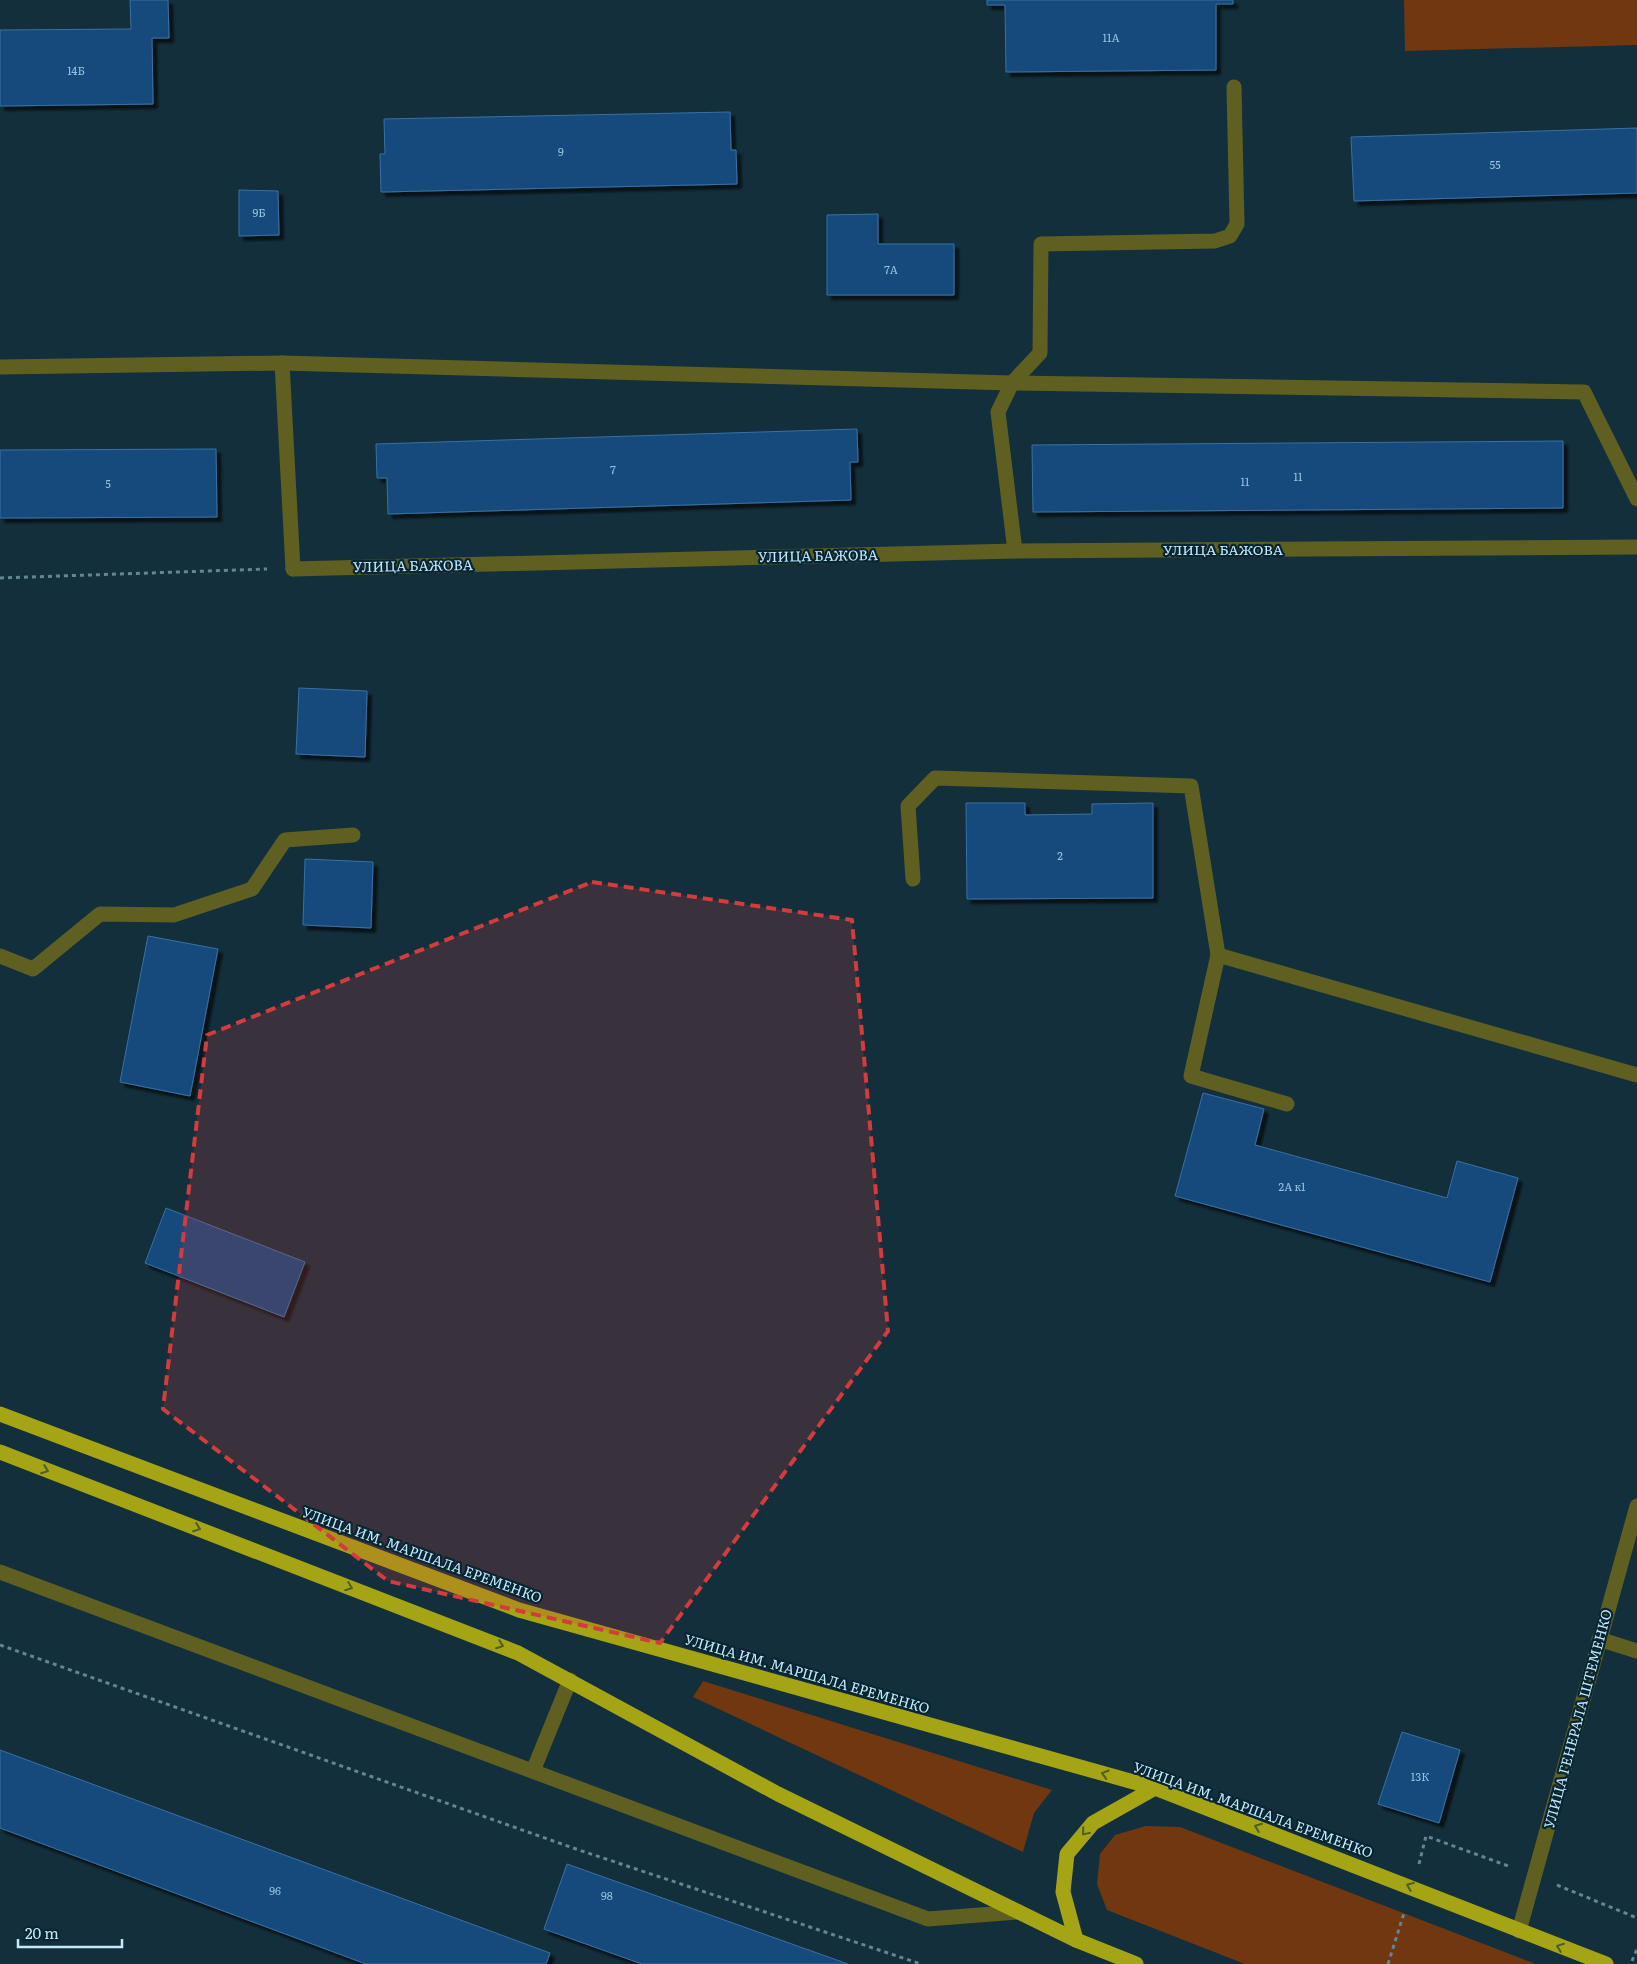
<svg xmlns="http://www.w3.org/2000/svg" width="1637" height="1964" font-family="Literata,serif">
<defs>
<filter id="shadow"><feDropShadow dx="4.5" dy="4.5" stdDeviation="1" flood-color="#0009"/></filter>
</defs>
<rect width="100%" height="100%" fill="#132f3b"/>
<g fill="#703711">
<polygon points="1404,0 1637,0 1637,45 1405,51"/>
<polygon points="703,1681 1052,1790 1034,1813 1023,1852 693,1697"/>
<polygon points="1146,1826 1180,1827 1536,1964 1245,1964 1107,1910 1097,1884 1100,1854 1115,1835"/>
</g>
<g fill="#134a7b" stroke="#3b70a4" filter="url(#shadow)">
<polygon points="130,0 168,0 169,38 152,38 153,104 0,106 0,30 131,29"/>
<polygon points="987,0 1233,0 1233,4 1216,4 1216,70 1006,72 1005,5 987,5"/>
<polygon points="730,112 731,150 736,150 737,184 381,192 380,154 385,154 384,119"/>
<polygon points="1637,128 1637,193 1354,201 1351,137"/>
<polygon points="239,190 278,191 279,235 239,236"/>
<polygon points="878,214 878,244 954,244 954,295 827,295 827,215"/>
<polygon points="857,429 858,462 850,462 851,500 388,514 387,478 377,478 376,444"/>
<polygon points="1563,441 1563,508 1033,512 1032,445"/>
<polygon points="216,449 217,517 0,518 0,450"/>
<polygon points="299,688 367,691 365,757 296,754"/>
<polygon points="966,803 1025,803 1025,815 1092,814 1092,804 1153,803 1153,898 967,899"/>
<polygon points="305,859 373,862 371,928 303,925"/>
<polygon points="148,936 218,949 190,1096 120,1082"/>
<polygon points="1203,1093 1264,1109 1255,1145 1447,1198 1457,1161 1518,1178 1490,1282 1175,1196"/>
<polygon points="166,1208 305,1262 284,1317 145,1263"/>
<polygon points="1402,1732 1460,1750 1439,1823 1378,1804"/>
<polygon points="0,1750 550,1953 546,1964 366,1964 0,1828"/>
<polygon points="567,1864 848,1964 642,1964 544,1929"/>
</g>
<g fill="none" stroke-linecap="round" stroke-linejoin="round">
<g stroke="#638595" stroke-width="3" stroke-dasharray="4 4" stroke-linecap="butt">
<polyline points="0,578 267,569"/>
<polyline points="0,1645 573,1848 921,1964"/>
<polyline points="1419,1864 1426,1836 1511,1867"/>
<polyline points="1557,1885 1637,1918"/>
<polyline points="1632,1961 1637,1949"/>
<polyline points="1388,1964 1404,1913"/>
</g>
<g stroke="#5e5f21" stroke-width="15">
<polyline points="282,363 293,569"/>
<polyline points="0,367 282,363 1012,383 1584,392 1637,499"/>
<polyline points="1015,551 998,412 1012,383 1040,353 1041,244 1215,241 1230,236 1237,224 1234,87"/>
<polyline points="913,879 908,806 935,778 1191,786 1218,955"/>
<polyline points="0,956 33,969 100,914 174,915 252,889 285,840 353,835"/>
<polyline points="1287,1104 1191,1076 1218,955 1637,1075"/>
<polyline points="1599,1639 1637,1651"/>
<polyline points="533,1771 570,1680"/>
</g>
<g stroke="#5e5f21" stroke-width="15">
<polyline points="293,569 1015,551 1637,547"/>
<polyline points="0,1572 928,1919 1019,1912"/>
<polyline points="1519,1931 1637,1506"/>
</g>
<g stroke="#a4a414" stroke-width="15">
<polyline points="0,1414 519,1610 1155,1788 1606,1964"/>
<polyline points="0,1452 518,1653 778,1794 1076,1940 1136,1964"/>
<polyline points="1076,1940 1063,1892 1067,1854 1093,1823 1155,1788"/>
</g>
</g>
<defs><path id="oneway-chevron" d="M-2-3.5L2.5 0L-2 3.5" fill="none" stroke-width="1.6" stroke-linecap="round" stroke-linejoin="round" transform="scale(1.25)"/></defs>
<g stroke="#4e5e24">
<use href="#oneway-chevron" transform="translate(45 1470) rotate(21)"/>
<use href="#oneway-chevron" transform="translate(197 1528) rotate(21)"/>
<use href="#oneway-chevron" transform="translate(349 1587) rotate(21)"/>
<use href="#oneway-chevron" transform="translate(500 1645) rotate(21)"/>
<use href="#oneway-chevron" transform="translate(1105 1774) rotate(-164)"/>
<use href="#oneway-chevron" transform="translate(1258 1827) rotate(-159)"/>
<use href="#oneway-chevron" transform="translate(1085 1832) rotate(130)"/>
<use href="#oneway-chevron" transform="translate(1410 1886) rotate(-158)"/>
<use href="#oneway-chevron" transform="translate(1560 1947) rotate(-159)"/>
</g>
<path fill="#d43b3e" fill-opacity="0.2" stroke="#d43b3e" stroke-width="4" stroke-dasharray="10 6" stroke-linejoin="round" d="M592 882 852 920 888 1331 660 1643 388 1581 163 1409 207 1035Z"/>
<g text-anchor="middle" stroke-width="4.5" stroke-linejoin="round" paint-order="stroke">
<g font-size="11" fill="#96c2de">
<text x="1111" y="42">11А</text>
<text x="76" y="75">14Б</text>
<text x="561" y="156">9</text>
<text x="1495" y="169">55</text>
<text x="259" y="217">9Б</text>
<text x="891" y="274">7А</text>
<text x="613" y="474">7</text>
<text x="1298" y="481">11</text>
<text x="1245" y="486">11</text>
<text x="108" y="488">5</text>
<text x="1060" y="860">2</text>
<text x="1292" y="1191">2А к1</text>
<text x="1420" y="1781">13К</text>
<text x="275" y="1895">96</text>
<text x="607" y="1900">98</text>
</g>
<g font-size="14" fill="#c2eaff" stroke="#082531">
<text x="1223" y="555">УЛИЦА БАЖОВА</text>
<text transform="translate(818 556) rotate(-1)" y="5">УЛИЦА БАЖОВА</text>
<text transform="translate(413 566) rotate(-1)" y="5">УЛИЦА БАЖОВА</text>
<text transform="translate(422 1555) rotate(20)" y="5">УЛИЦА ИМ. МАРШАЛА ЕРЕМЕНКО</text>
<text transform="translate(807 1674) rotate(16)" y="5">УЛИЦА ИМ. МАРШАЛА ЕРЕМЕНКО</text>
<text transform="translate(1578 1719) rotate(-75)" y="5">УЛИЦА ГЕНЕРАЛА ШТЕМЕНКО</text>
<text transform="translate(1253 1810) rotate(20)" y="5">УЛИЦА ИМ. МАРШАЛА ЕРЕМЕНКО</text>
</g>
</g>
<path d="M18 1939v8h104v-8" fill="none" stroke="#c2eaff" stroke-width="2.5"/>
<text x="25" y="1939" font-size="15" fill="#c2eaff" stroke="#082531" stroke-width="4" paint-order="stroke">20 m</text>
</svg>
